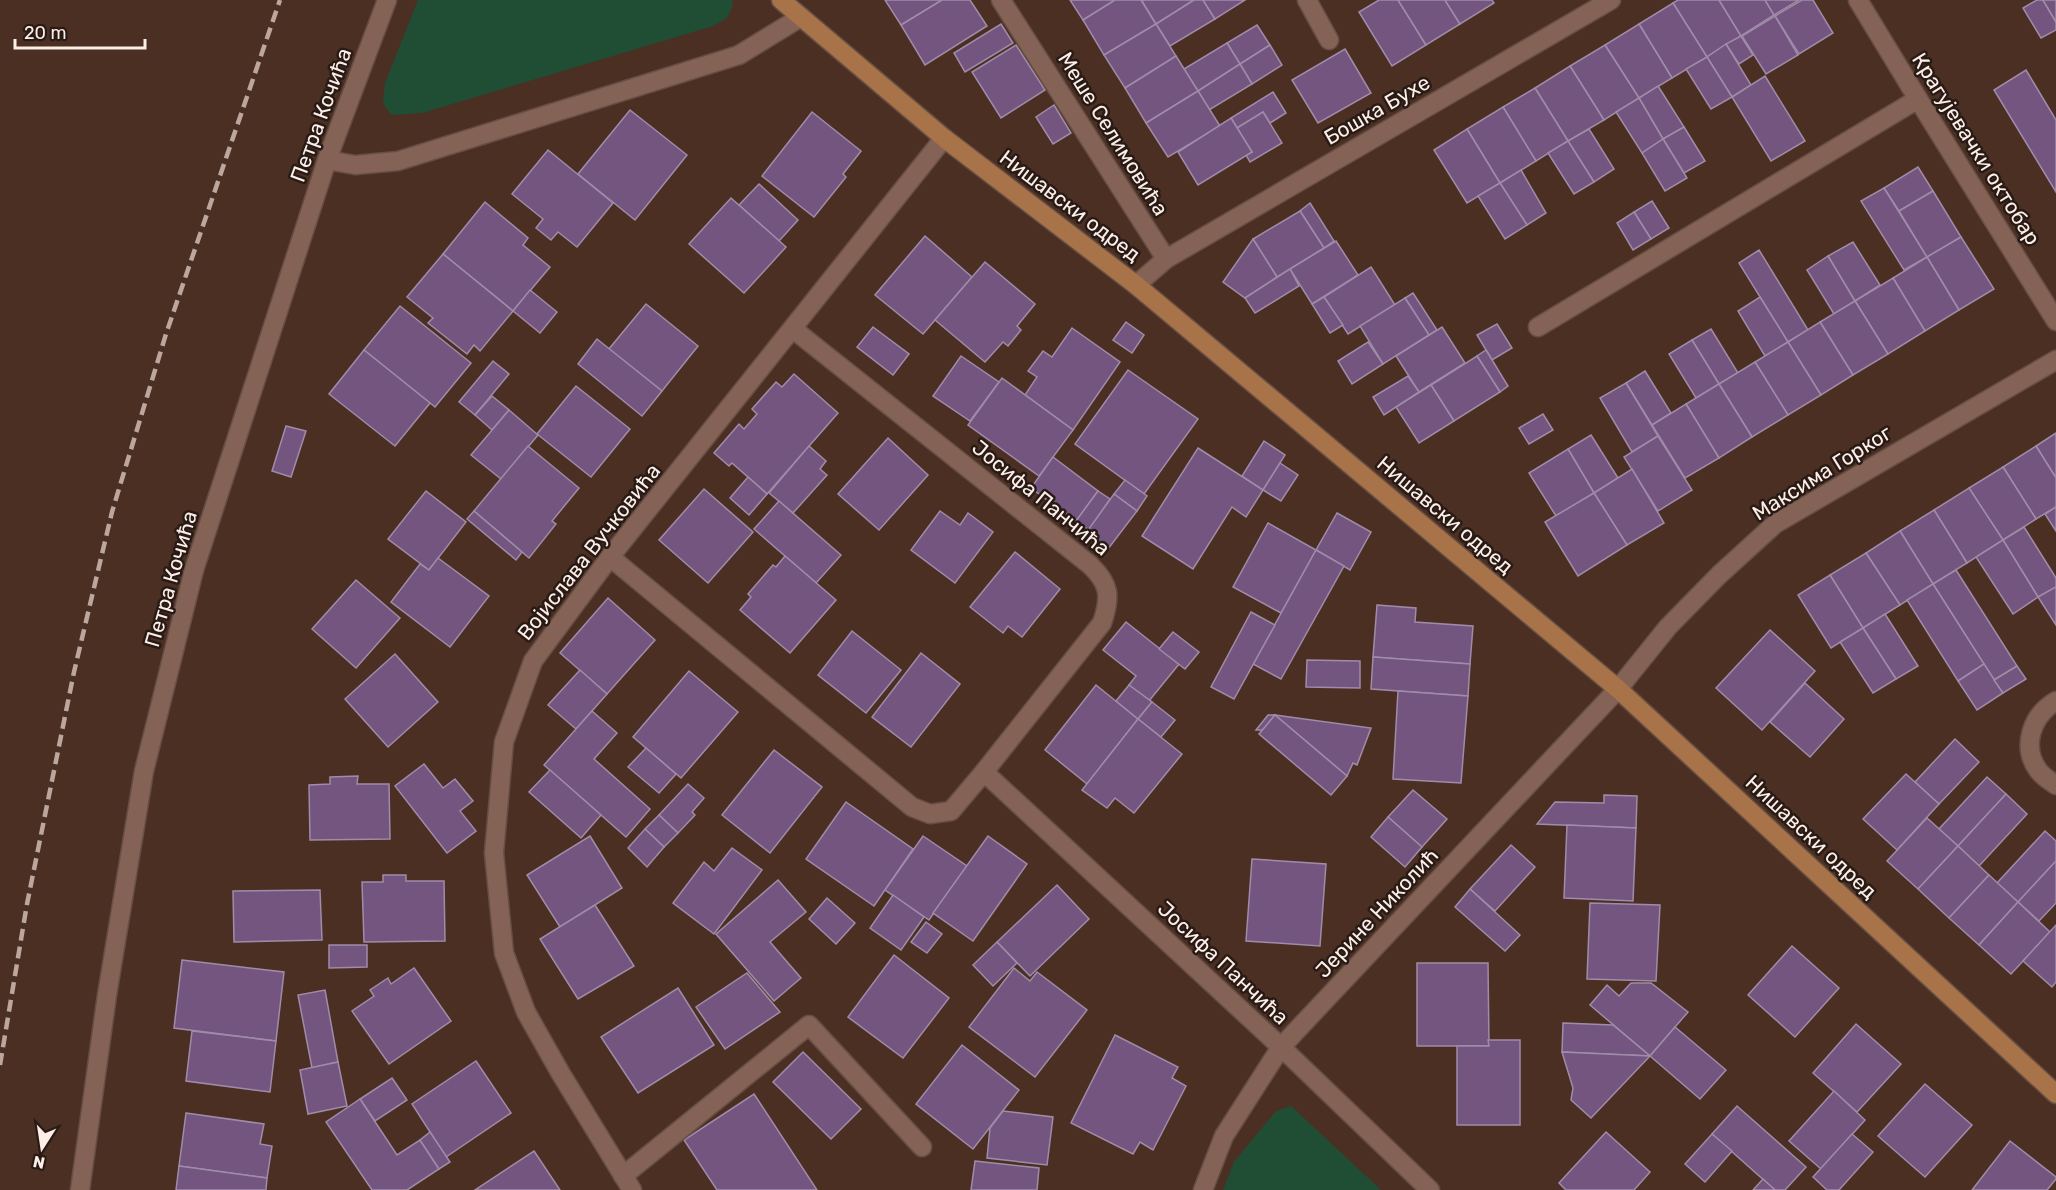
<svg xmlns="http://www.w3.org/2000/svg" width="2056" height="1190" font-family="Rubik,sans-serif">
<rect width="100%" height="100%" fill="#4c2f23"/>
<g fill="#1f4e35">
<polygon points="418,0 732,0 733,5 727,18 713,26 422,113 391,115 383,103 385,83"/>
<polygon points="1291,1106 1381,1190 1223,1190 1234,1162 1276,1111"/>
</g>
<g fill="#735580" stroke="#a08ca8" stroke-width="1.5">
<polygon points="885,0 942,0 901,25"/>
<polygon points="942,0 970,0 987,26 925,65 901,25"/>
<polygon points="1070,0 1115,0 1083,20"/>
<polygon points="1115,0 1141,0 1156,24 1104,55 1083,20"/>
<polygon points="1144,0 1194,0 1156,24 1142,1"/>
<polygon points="1194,0 1203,0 1215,19 1170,46 1156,24"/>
<polygon points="1203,0 1245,0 1215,19"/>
<polygon points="1379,0 1398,0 1426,45 1392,66 1359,12"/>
<polygon points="1398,0 1445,0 1460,24 1426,45"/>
<polygon points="1445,0 1492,0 1494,3 1460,24"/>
<polygon points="1678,0 1719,0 1741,36 1707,57 1673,3"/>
<polygon points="1719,0 1765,0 1774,15 1741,36"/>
<polygon points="1765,0 1799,0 1774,15"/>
<polygon points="1802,0 1813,0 1833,33 1799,54 1775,16"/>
<polygon points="2037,0 2043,0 2056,22 2056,30 2041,38 2023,8"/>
<polygon points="2043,0 2056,0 2056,22"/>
<polygon points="1673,3 1707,57 1672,78 1639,24"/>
<polygon points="1775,16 1798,55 1766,74 1742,36"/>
<polygon points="1001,24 1013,43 965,72 954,53"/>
<polygon points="1156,24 1176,56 1125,88 1104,55"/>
<polygon points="1639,24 1672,78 1639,98 1605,45"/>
<polygon points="1257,25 1270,45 1240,64 1227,43"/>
<polygon points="1741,36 1753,55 1739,64 1726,44"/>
<polygon points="1227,43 1240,64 1198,91 1184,69"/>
<polygon points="1726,44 1751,85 1732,97 1707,57"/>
<polygon points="1016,45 1045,90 1001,118 972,72"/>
<polygon points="1270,45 1282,65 1252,84 1240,64"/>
<polygon points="1605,45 1639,98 1604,120 1570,66"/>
<polygon points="1345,49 1371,93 1318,123 1292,80"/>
<polygon points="1176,56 1198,91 1146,123 1125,88"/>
<polygon points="1707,57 1732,97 1711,109 1686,69"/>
<polygon points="1240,64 1252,84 1209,110 1198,91"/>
<polygon points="1570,66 1604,120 1568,141 1535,88"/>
<polygon points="2026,70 2056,120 2056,192 1994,90"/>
<polygon points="1765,76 1805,141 1771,161 1732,97"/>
<polygon points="1658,86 1684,127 1663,139 1639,98"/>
<polygon points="1535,88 1568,141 1536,161 1503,107"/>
<polygon points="1198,91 1220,126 1168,157 1146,123"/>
<polygon points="1273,92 1286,113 1270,123 1263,112 1237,128 1231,118"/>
<polygon points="1639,98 1663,139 1642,153 1616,112"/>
<polygon points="1054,105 1071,133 1053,144 1036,117"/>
<polygon points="1503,107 1536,161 1500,183 1467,129"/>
<polygon points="630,110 687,155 635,220 578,174"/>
<polygon points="812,112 861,151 843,174 846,177 814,217 762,176"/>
<polygon points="1263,112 1282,143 1250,162 1246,155 1252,152 1237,128"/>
<polygon points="1231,118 1252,152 1198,185 1178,152"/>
<polygon points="1684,127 1705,161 1684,173 1663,139"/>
<polygon points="1467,129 1500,183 1467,203 1434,150"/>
<polygon points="1589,129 1614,169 1594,182 1568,141"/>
<polygon points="1663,139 1687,178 1665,191 1642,153"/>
<polygon points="1568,141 1594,182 1574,194 1548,153"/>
<polygon points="548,150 613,203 577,247 558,232 551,240 536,228 543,219 512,194"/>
<polygon points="1918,167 1933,191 1899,211 1884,188"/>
<polygon points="1521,170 1546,213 1527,225 1500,183"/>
<polygon points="1500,183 1527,225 1505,239 1478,196"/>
<polygon points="759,184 798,220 779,241 739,205"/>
<polygon points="1884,188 1927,257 1904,270 1861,201"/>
<polygon points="1933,191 1961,237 1927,257 1899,211"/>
<polygon points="731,198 786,247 744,293 689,244"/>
<polygon points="1652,201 1669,228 1651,239 1634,212"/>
<polygon points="485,202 528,238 523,245 550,267 513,311 443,254"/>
<polygon points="1310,203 1334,241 1324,248 1300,211"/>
<polygon points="1300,211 1324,248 1277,277 1253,239"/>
<polygon points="1634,212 1651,239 1633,250 1617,223"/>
<polygon points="925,236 972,277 923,334 875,295"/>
<polygon points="1961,237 1994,289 1959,310 1927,257"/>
<polygon points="1253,239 1277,277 1245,298 1223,282"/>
<polygon points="1336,241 1358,275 1312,304 1290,269"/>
<polygon points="1853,242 1880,285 1855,301 1828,256"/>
<polygon points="1759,250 1808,330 1788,342 1739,263"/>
<polygon points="443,254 513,311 480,351 474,345 467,354 428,323 433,318 407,297"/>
<polygon points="1828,256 1855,301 1834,314 1807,270"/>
<polygon points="1927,257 1959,310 1925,331 1893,278"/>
<polygon points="985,262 1035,304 1017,326 1021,330 1008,346 1003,342 985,362 935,320"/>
<polygon points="1371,267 1395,305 1348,334 1324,297"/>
<polygon points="1290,269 1299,286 1255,313 1245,298"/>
<polygon points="1893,278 1925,331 1888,354 1855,301"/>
<polygon points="530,290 557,312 540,333 513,311"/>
<polygon points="1413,293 1437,330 1429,335 1405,298"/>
<polygon points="1324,297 1343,325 1330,333 1312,304"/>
<polygon points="1760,297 1788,342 1765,356 1738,311"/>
<polygon points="1405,298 1429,335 1383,364 1360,326"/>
<polygon points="1855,301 1888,354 1853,375 1820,322"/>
<polygon points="646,304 698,346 662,391 609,349"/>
<polygon points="400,306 471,363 435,407 364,350"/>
<polygon points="1126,322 1144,335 1132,353 1113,340"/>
<polygon points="1820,322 1853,375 1821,395 1788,342"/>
<polygon points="1497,324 1512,348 1492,360 1477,335"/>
<polygon points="873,327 909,354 893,375 857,347"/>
<polygon points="1442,327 1465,363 1419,392 1396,356"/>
<polygon points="1072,328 1120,362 1073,430 1025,395 1037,377 1028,371 1043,351 1052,357"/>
<polygon points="1711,329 1738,373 1719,384 1692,340"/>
<polygon points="597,339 662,391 642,416 578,364"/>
<polygon points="1692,340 1719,384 1696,398 1669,354"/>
<polygon points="1368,342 1383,364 1352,384 1338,361"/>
<polygon points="1788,342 1821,395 1788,415 1755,362"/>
<polygon points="364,350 430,403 395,446 329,394"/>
<polygon points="1486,350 1508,386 1500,392 1477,356"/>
<polygon points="961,356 999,382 970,421 933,396"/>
<polygon points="1477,356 1500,392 1454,421 1431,385"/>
<polygon points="493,361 509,374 475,415 459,402"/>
<polygon points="1755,362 1788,415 1752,437 1719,384"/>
<polygon points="1128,370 1198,419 1144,494 1075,444"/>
<polygon points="1645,371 1671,413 1652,425 1626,383"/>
<polygon points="794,374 838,413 767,494 732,463 729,466 714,453 739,424 744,429 757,414 752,409 776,382 782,387"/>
<polygon points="1408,376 1419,392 1384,415 1373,397"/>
<polygon points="1002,378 1073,430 1039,476 968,425"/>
<polygon points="1626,383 1658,436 1632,452 1600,398"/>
<polygon points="1719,384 1752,437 1719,458 1686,404"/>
<polygon points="1431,385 1454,421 1419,443 1396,407"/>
<polygon points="576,386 630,429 591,477 537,434"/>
<polygon points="492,396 509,410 492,430 475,415"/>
<polygon points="1686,404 1719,458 1685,478 1652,425"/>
<polygon points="509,410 538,435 501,479 471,455"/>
<polygon points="1543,414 1553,430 1529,444 1519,428"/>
<polygon points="286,426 306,431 291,477 272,471"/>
<polygon points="2056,433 2056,478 2036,446"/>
<polygon points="1591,435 1618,478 1594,493 1568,449"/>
<polygon points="1658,436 1692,490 1658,511 1624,457"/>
<polygon points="888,438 928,475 879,530 838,494"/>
<polygon points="1264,441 1285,455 1263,490 1242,476"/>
<polygon points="528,446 579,488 552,521 556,524 529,558 474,511"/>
<polygon points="809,446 826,461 820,469 827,475 793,513 769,493"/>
<polygon points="2036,446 2056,478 2056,507 2036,519 2003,467"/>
<polygon points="1198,448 1263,490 1246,517 1232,507 1193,569 1142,536"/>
<polygon points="1568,449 1594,493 1556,516 1529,473"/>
<polygon points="1053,457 1098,491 1076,521 1031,488"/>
<polygon points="1280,463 1298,475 1281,501 1263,490"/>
<polygon points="2003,467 2036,519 2003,540 1969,488"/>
<polygon points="1632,469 1664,523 1627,545 1594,493"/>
<polygon points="748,477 767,494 749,515 730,498"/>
<polygon points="1125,480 1147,496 1137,511 1114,494"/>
<polygon points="1969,488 2003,540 1967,563 1934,510"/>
<polygon points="704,489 753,532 708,583 659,540"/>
<polygon points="426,491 466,522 429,570 388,539"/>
<polygon points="1098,491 1110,499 1089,530 1076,521"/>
<polygon points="1594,493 1627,545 1578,576 1545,522"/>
<polygon points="1114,494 1137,511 1108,549 1086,533"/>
<polygon points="779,501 841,555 816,583 754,529"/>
<polygon points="2056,507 2056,531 2045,514"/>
<polygon points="1934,510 1967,563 1933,584 1900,531"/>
<polygon points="474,511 522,552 516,560 467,519"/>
<polygon points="940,511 960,525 968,513 993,532 955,583 911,550"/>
<polygon points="1337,513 1371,532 1350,570 1316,550"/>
<polygon points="1268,523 1316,550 1281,613 1233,587"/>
<polygon points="2024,527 2056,578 2056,587 2038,597 2003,540"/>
<polygon points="1900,531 1933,584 1900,605 1866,553"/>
<polygon points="2003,540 2038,597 2013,614 1976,557"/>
<polygon points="1316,550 1344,566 1281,679 1253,664"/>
<polygon points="1015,552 1060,589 1022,637 1008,626 1003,633 970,607"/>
<polygon points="1866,553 1900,605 1863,628 1830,575"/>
<polygon points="785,556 836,600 790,653 740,610 751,597 748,594 773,565 776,567"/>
<polygon points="438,558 489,596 450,647 391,602 420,564 429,570"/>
<polygon points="1956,570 2017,666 1994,680 1933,584"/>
<polygon points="1830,575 1863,628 1831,648 1798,595"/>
<polygon points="356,580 400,618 356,668 312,629"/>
<polygon points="1933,584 1984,664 1958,681 1907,600"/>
<polygon points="2056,587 2056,625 2038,597"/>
<polygon points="608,598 655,640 607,694 560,653"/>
<polygon points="1377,605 1416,608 1415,622 1473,626 1470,664 1373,657"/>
<polygon points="1251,612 1275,625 1234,699 1211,687"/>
<polygon points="1885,614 1918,666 1896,679 1863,628"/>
<polygon points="1126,622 1179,664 1149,701 1129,685 1136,676 1103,650"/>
<polygon points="1863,628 1896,679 1873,693 1840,642"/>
<polygon points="1770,630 1815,671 1762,730 1716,688"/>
<polygon points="852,631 901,670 866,713 818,675"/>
<polygon points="1173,632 1199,652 1185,669 1159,649"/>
<polygon points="921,653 960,684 911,747 872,717"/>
<polygon points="395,654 438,702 388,747 345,699"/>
<polygon points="1373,657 1470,664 1468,696 1371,689"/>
<polygon points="1307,660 1360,661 1360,688 1306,687"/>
<polygon points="1984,664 2003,693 1977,710 1958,681"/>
<polygon points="2017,666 2026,679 2003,693 1994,680"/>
<polygon points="580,670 607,694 576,729 548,705"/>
<polygon points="689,671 738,712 681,778 633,737"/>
<polygon points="1805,683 1844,719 1810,757 1770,722"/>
<polygon points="1096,685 1138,719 1087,784 1045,750"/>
<polygon points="1129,685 1152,702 1138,719 1116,701"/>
<polygon points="1398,691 1468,696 1461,783 1393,779"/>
<polygon points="1152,702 1175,720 1161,737 1138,719"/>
<polygon points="592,711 617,733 594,759 650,809 626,837 544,765"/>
<polygon points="1268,715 1275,715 1263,730 1256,730"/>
<polygon points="1275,715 1371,728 1357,765 1353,763 1347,776"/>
<polygon points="1275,715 1347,776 1331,795 1259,734"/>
<polygon points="1138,719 1182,754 1134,813 1115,798 1107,808 1082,790"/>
<polygon points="1955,739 1979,762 1939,804 1915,782"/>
<polygon points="646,748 676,774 659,793 628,767"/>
<polygon points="774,750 822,787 770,853 722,815"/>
<polygon points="424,764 443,788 455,779 473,801 460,811 476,831 447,853 395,786"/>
<polygon points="550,770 601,815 581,838 529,792"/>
<polygon points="1906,774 1939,804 1897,850 1863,819"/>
<polygon points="358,776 357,784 389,784 390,839 310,840 309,785 330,784 330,777"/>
<polygon points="1987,777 2006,794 1958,846 1939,829"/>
<polygon points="688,784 704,798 692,812 695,815 678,833 659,815"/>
<polygon points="1413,790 1447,819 1422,847 1388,817"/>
<polygon points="2006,794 2027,814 1979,866 1958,846"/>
<polygon points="1604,795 1637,796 1636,828 1537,824 1555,802 1604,803"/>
<polygon points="846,802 913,849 874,906 806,859"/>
<polygon points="659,815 678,833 664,847 645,829"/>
<polygon points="1388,817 1422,847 1405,867 1371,837"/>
<polygon points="1927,818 1958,846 1918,889 1887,861"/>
<polygon points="1567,825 1636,828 1633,901 1564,898"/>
<polygon points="645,829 664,847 647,867 628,848"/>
<polygon points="2045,831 2056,841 2056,861 2018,902 1997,883"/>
<polygon points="590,836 622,888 560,927 527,875"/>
<polygon points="923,836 967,866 929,920 885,890"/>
<polygon points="988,836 1027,864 973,941 933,913"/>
<polygon points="1511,845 1535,867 1495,911 1470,889"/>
<polygon points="1958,846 1989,875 1949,918 1918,889"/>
<polygon points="732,848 762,870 714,934 673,903 704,862 714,871"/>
<polygon points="1252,859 1326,864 1320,946 1246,941"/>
<polygon points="2056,861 2056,903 2039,921 2018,902"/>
<polygon points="383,875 406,875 406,881 444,881 445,941 364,942 362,882 383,882"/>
<polygon points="1989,875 2018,902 1979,945 1949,918"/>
<polygon points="778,880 806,912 770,942 801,978 774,1001 716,934"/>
<polygon points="1057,885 1089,919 1030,976 997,942"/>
<polygon points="1470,889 1520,935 1505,951 1455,907"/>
<polygon points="320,890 322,940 234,942 233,891"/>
<polygon points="893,895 924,917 901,950 870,928"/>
<polygon points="827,898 855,923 836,944 809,919"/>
<polygon points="2018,902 2050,932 2011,974 1979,945"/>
<polygon points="1590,903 1660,905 1656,981 1587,979"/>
<polygon points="595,905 634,966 578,999 540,939"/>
<polygon points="926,922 942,934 927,953 911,942"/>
<polygon points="2056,925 2056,982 2052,987 2023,961"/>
<polygon points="997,942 1017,963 993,986 973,965"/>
<polygon points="329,945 367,945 367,967 329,968"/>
<polygon points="1792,946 1839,988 1795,1037 1748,995"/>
<polygon points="894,955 949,998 903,1058 848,1017"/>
<polygon points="182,960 284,972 276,1041 174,1028"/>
<polygon points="1417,963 1488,963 1489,1046 1417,1046"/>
<polygon points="414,968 451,1021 389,1064 352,1011 374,996 370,990 388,978 391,984"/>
<polygon points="1014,968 1030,981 1037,972 1087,1010 1035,1077 969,1027"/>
<polygon points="747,973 780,1012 725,1049 696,1007"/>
<polygon points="1631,983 1651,983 1688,1012 1650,1056 1590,1005 1607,985 1619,996"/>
<polygon points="678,988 714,1045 638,1093 601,1037"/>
<polygon points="325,990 338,1062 312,1068 298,995"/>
<polygon points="1563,1023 1613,1025 1650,1056 1562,1052"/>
<polygon points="1856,1024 1901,1064 1857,1112 1813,1073"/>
<polygon points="1675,1027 1726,1070 1700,1099 1650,1056"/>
<polygon points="192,1031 276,1041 270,1092 186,1081"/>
<polygon points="1115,1035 1178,1067 1172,1078 1186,1086 1153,1150 1140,1142 1133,1154 1071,1123"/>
<polygon points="1488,1040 1520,1040 1520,1125 1457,1125 1457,1046 1489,1046"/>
<polygon points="962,1045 1019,1090 973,1149 916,1104"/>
<polygon points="803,1052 861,1109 831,1139 773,1082"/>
<polygon points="1562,1052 1650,1056 1591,1118 1571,1100 1573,1088"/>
<polygon points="476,1061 511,1113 446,1157 412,1104"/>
<polygon points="338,1062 347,1106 308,1114 300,1070"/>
<polygon points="392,1078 407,1100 375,1121 360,1099"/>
<polygon points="1925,1084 1972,1125 1925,1177 1878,1136"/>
<polygon points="1834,1091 1865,1120 1821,1169 1789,1141"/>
<polygon points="754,1094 817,1190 717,1190 684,1140"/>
<polygon points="360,1099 397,1155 420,1140 439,1169 407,1190 372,1190 326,1122"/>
<polygon points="1737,1106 1806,1167 1785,1190 1775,1190 1712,1134"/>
<polygon points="1003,1111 1053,1117 1047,1165 987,1158 990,1128"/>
<polygon points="186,1113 264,1124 260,1144 272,1146 267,1178 179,1166"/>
<polygon points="430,1132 450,1162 439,1169 420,1140"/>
<polygon points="1606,1132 1650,1172 1634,1190 1566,1190 1559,1183"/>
<polygon points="1712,1134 1732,1151 1705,1182 1685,1164"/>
<polygon points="1852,1134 1873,1152 1839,1190 1827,1190 1813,1177"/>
<polygon points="2010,1141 2056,1177 2056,1179 2047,1190 1972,1190"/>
<polygon points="534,1151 560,1190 475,1190"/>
<polygon points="975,1161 1039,1168 1037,1190 971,1190"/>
<polygon points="179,1166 267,1178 266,1190 176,1190"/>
<polygon points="1763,1179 1775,1190 1753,1190"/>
</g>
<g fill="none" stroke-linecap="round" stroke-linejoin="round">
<g stroke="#664e44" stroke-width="21">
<polyline id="lane" points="623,1176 809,1025 922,1147"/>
</g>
<g stroke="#664e44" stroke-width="21">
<g id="street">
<polyline points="1001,0 1166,259 1136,285"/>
<polyline points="1307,0 1329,40"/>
<polyline points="1858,0 1918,99 2056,321"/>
<polyline points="327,160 355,165 398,161 739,55 801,17"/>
<polyline points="1166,259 1611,0"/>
<polyline points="1538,327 1918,99"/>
<path d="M793 329 1090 565C1110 584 1111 597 1102 623L984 772"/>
<polyline points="610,557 912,807 930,814 951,811 984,772 1281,1047 1430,1190"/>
<path d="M2056 701C2032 715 2021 746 2038 770 2042 776 2050 781 2056 785"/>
<polyline points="80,1190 107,995 144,771 194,570 327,160 387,0"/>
<polyline points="632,1190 561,1074 526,1012 504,953 494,853 504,742 533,661 610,557 944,138"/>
<polyline points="1203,1190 1224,1136 1281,1047 1618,689 1668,627 1719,575 1775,524 2056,360"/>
</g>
</g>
<g stroke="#664e44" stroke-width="21">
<polyline id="secondary" points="781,0 944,138 1136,285 1618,689 2056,1094"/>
</g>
<use href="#lane" stroke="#846356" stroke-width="18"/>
<use href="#street" stroke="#846356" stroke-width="18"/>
<use href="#secondary" stroke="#a87348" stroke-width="18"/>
<polyline stroke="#bca79f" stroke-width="4.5" stroke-dasharray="12 6" stroke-linecap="butt" points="0,1065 27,904 74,672 112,512 166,334 280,0"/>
</g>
<g text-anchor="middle" stroke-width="5" stroke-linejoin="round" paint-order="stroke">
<g font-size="21" fill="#feeee8" stroke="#281b16">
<text transform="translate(1377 110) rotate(-30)" y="7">Бошка Бухе</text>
<text transform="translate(321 115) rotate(-70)" y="7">Петра Кочића</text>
<text transform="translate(1113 134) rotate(58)" y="7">Меше Селимовића</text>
<text transform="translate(1976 149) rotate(58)" y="7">Крагујевачки октобар</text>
<text transform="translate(1070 206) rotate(37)" y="7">Нишавски одред</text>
<text transform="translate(1822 473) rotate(-32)" y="7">Максима Горког</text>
<text transform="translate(1041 498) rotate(39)" y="7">Јосифа Панчића</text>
<text transform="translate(1445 515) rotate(40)" y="7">Нишавски одред</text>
<text transform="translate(589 552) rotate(-52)" y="7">Војислава Вучковића</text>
<text transform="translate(171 579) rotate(-74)" y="7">Петра Кочића</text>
<text transform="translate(1811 837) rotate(43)" y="7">Нишавски одред</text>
<text transform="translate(1377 913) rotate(-47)" y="7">Јерине Николић</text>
<text transform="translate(1223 963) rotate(43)" y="7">Јосифа Панчића</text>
</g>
</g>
<g transform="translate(42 1148) rotate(192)" stroke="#281b16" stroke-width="4.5" paint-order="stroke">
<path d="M0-4.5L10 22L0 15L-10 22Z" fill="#feeee8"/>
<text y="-9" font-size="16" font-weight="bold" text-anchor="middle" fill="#feeee8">N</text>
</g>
<path d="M15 39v9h130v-9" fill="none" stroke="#feeee8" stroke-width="3"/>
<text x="24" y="39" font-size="18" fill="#feeee8" stroke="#281b16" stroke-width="4.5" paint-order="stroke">20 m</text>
</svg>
